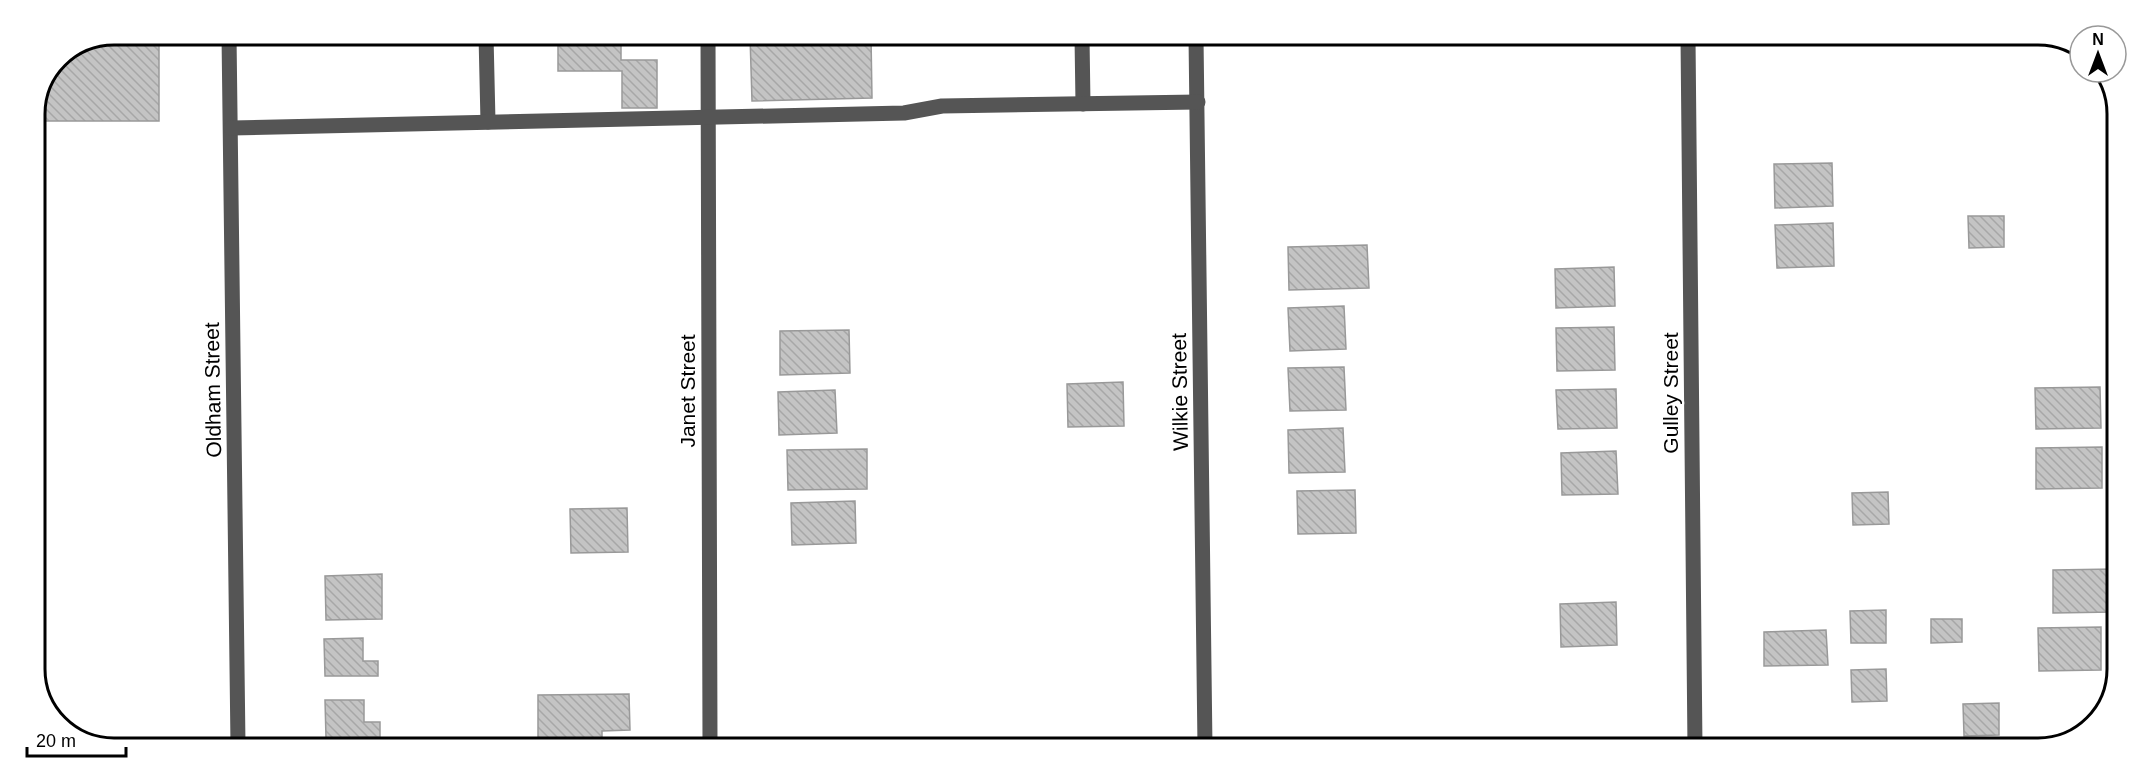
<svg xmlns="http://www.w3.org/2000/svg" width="2152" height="783" font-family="Helvetica,sans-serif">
<defs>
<pattern id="building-back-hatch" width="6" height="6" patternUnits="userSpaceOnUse" patternTransform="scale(1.5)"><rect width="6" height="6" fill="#c4c4c4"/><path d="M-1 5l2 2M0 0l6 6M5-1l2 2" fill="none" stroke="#a7a7a7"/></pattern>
</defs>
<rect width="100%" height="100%" fill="#fff"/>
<g fill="url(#building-back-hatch)" stroke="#999" stroke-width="1.5">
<polygon points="114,34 159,35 159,121 35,121 35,109 58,58"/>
<polygon points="558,35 621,36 621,60 657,60 657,108 622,108 622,71 558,71"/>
<polygon points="750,36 871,36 872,98 752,101"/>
<rect x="1581" y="38" width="65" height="3"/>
<polygon points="1832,163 1833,206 1775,208 1774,164"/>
<polygon points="1968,216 2004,216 2004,247 1969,248"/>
<polygon points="1833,223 1834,266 1777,268 1775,225"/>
<polygon points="1367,245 1369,288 1289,290 1288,247"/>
<polygon points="1614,267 1615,306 1556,308 1555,269"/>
<polygon points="1344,306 1346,349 1290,351 1288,308"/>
<polygon points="1614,327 1615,370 1557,371 1556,328"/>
<polygon points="849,330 850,373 780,375 780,331"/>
<polygon points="1344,367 1346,410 1290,411 1288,368"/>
<polygon points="1123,382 1124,426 1068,427 1067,384"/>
<polygon points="2100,387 2101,428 2036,429 2035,388"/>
<polygon points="1616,389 1617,428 1558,429 1556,390"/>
<polygon points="835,390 837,433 779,435 778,392"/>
<polygon points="1343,428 1345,472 1289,473 1288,430"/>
<polygon points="2102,447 2102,488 2036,489 2036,448"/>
<polygon points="867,449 867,489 788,490 787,450"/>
<polygon points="1616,451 1618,494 1562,495 1561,453"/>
<polygon points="1355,490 1356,533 1298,534 1297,491"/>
<polygon points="1888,492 1889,524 1853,525 1852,493"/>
<polygon points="855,501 856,543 792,545 791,503"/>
<polygon points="627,508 628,552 571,553 570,509"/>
<polygon points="2114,569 2114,612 2053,613 2053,570"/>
<polygon points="382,574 382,619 326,620 325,576"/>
<polygon points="1616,602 1617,645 1561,647 1560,604"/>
<polygon points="1886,610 1886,643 1851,643 1850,611"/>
<polygon points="1931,619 1962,619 1962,642 1931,643"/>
<polygon points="2101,627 2101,670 2039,671 2038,628"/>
<polygon points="1826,630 1828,665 1764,666 1764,632"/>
<polygon points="363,638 363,661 378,661 378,676 325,676 324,639"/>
<polygon points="1886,669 1887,701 1852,702 1851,670"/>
<polygon points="629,694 630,730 602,731 602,745 538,745 538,695"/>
<polygon points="325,700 364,700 364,722 380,722 380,737 326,738"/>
<polygon points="1999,703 1999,735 1964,736 1963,704"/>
</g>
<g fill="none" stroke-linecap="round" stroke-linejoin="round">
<g stroke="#555" stroke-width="15">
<polyline points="229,35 238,745"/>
<polyline points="486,35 488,122"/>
<polyline points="708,36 710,746"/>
<polyline points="1082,37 1083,104"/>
<polyline points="1196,37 1205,747"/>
<polyline points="1688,38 1695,748"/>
<polyline points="231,128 904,113 942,106 1198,102"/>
</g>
</g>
<g text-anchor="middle" stroke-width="4.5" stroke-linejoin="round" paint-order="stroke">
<g font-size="21" fill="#000" stroke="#fff">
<text transform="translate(213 390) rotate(-91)" y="7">Oldham Street</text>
<text transform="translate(688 391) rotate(-90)" y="7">Janet Street</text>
<text transform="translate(1180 392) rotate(-91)" y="7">Wilkie Street</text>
<text transform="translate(1671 393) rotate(-90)" y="7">Gulley Street</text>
</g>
</g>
<path d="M0 0H2152V783H0ZM114 45H2038A69 69 0 0 1 2107 114V669A69 69 0 0 1 2038 738H114A69 69 0 0 1 45 669V114A69 69 0 0 1 114 45Z" fill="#fff" fill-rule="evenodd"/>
<path fill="none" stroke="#000" stroke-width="3" d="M114 45H2038A69 69 0 0 1 2107 114V669A69 69 0 0 1 2038 738H114A69 69 0 0 1 45 669V114A69 69 0 0 1 114 45Z"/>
<g transform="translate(2098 54)"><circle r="28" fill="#ffffff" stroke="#999999" stroke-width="1.5"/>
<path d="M0-4.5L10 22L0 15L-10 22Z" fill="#000000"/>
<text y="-9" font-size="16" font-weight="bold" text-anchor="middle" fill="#000000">N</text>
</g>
<path d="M27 747v9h99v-9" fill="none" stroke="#000000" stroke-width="3"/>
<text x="36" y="747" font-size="18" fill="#000000" stroke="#ffffff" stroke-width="4.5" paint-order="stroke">20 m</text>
</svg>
